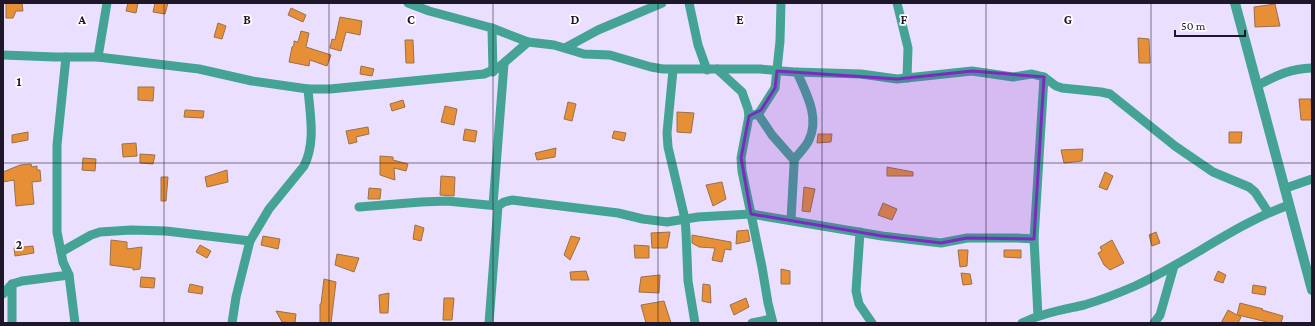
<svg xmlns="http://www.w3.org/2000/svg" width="1315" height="326" font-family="'Crimson Pro',serif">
<rect width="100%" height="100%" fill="#ebdfff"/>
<g fill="#e68f36" stroke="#99704b">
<polygon points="6,3 22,3 23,11 16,11 13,18 6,18"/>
<polygon points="128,3 138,3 136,13 126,11"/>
<polygon points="155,3 168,3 165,14 153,12"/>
<polygon points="1275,4 1280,26 1255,27 1254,7"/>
<polygon points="291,8 306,15 303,22 288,15"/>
<polygon points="340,17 362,21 360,35 346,32 341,51 330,48 332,39 335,40"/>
<polygon points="218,23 226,26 222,39 214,37"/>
<polygon points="301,31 309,33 306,47 331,55 327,66 310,60 309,66 289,62 292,47 294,45 294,41 298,42"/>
<polygon points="1138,38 1149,39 1150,63 1139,63"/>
<polygon points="405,40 413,40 414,63 406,63"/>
<polygon points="361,66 374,69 372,76 360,74"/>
<polygon points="138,87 154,87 153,101 138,100"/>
<polygon points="1299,99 1311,99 1312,120 1301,120"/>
<polygon points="403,100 405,107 392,111 390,104"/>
<polygon points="568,102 576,104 572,121 564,119"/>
<polygon points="445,106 457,109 454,125 441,122"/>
<polygon points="185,110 204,111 203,118 184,117"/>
<polygon points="677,112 694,113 691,133 677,132"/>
<polygon points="368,127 369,134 356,137 357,142 349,144 346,131"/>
<polygon points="465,129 477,131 475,142 463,140"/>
<polygon points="614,131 626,133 624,141 612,138"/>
<polygon points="28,132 28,140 12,143 12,135"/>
<polygon points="1229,132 1242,132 1241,143 1229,143"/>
<polygon points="818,134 832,134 831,142 817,143"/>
<polygon points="136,143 137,156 123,157 122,144"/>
<polygon points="556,148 555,157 537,160 535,153"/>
<polygon points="1083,149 1082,161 1064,163 1061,150"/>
<polygon points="140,154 155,155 153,164 140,163"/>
<polygon points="380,156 393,157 393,160 408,164 406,171 394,168 395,180 380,175"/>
<polygon points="83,158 96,159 95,171 82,170"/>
<polygon points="31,164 32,167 37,166 37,170 40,170 41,181 32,182 34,204 16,206 14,180 3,182 3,172 20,165"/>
<polygon points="887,167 913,172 913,176 887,176"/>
<polygon points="227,170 228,182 207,187 205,177"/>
<polygon points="1105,172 1113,176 1107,190 1099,187"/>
<polygon points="441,176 455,177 454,196 440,195"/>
<polygon points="161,177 168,177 166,201 161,201"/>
<polygon points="722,182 726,199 713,206 706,185"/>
<polygon points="804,187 815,189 810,212 802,211"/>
<polygon points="369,188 381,189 380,199 368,199"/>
<polygon points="883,203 897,209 892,220 878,215"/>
<polygon points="415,225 424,228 421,241 413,239"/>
<polygon points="748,230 750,241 736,244 737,231"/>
<polygon points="670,232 667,248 652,248 651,233"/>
<polygon points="1156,232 1160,243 1152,246 1149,235"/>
<polygon points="692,235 731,242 731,250 725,249 722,262 712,260 715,248 699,247 692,243"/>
<polygon points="263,236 280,239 278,249 261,245"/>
<polygon points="571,236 580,238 570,260 564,255"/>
<polygon points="111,240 127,242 127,249 142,247 140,269 133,270 133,268 110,265"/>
<polygon points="1112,240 1124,263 1110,270 1104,265 1098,253 1102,251 1100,247"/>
<polygon points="200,245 211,251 207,258 196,252"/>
<polygon points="634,245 649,246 649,258 635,258"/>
<polygon points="33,246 34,253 15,256 14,248"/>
<polygon points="958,250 968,250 967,266 960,267"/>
<polygon points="1004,250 1021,250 1021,258 1004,257"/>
<polygon points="337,254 359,258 354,272 335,265"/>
<polygon points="781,269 790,271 790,284 781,284"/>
<polygon points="586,271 589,280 571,280 570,272"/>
<polygon points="1218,271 1226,275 1223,283 1214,280"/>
<polygon points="961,273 970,274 972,284 963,285"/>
<polygon points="660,275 659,293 639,292 641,277"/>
<polygon points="141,277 155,278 154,288 140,287"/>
<polygon points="324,279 336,282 331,323 320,323 320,304 321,304"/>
<polygon points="190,284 203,287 202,294 188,292"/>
<polygon points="703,284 710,285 711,303 702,301"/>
<polygon points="1253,285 1266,287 1265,295 1252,293"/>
<polygon points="389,293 388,313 380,313 379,295"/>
<polygon points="444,298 454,298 452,320 443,320"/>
<polygon points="746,298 749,307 734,315 730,305"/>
<polygon points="664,301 671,323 646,323 641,305"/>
<polygon points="1240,303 1263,309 1262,310 1283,316 1281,323 1266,323 1267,322 1238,315 1241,317 1238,323 1221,323 1228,310 1237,315"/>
<polygon points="276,311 296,314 295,323 282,322"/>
</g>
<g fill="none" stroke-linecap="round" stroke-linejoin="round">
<g stroke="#44a395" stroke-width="9">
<polyline points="408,3 429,11 492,28 528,42"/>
<polyline points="689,3 698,45 707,70"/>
<polyline points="897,3 908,48 907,78"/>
<polyline points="492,28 493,72"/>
<polyline points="565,48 598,30 662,3"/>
<polyline points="3,55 55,57 98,57 199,69 252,81 308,89 330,89 484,74 498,68 528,42 554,45 584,54 610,55 651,67 663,69 760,69 794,72 861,74 897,79 972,71 1013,77 1032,74 1044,77 1056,86 1062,88 1101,92 1110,94 1175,146 1213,172 1249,187 1255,192 1268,212"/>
<polyline points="98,57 107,3"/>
<polyline points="717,69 742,92 748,109 749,116 741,158 742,171 762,267 768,303 773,323"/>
<polyline points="673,70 667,133 668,147 685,219 686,232 688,281 695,323"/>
<path d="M1258 85C1278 75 1289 69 1312 68"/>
<polyline points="758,114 772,135 794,160 794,165 791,220"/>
<polyline points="749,116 758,114 761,110 775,88 780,41 781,3"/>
<path d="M794 160C798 154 806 147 809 140 820 117 806 93 797 72"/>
<polyline points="1286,188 1312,179"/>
<polyline points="493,205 504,64"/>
<polyline points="359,207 421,202 447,201 498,206"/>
<polyline points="860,232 856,291 859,304 872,323"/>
<polyline points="61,252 57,232 57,145 66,57"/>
<polyline points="3,294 12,284 22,281 69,275"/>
<polyline points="1038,316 1034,239 1044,77"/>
<polyline points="12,323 12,284"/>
<polyline points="75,323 69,275 63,262 61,252 91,235 100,232 131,230 166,231 250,241"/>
<path d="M232 323 236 297 250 241 269 209 304 166C316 142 310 115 308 89"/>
<polyline points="489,323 498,206 504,202 512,200 618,213 643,219 667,222 698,217 751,214 882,236 941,243 967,238 1016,238 1034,239"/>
<polyline points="752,323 771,319"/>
<path d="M1022 323C1043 313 1062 310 1084 305 1101 300 1119 293 1135 286 1188 262 1235 224 1289 205"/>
<polyline points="1154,323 1160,315 1174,266"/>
</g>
<polyline stroke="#44a395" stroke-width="10" points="1235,3 1312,290"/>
</g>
<path fill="#7b2cbf" fill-opacity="0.2" stroke="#7b2cbf" stroke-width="3" stroke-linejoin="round" d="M777 71 897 79 972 71 1044 77 1034 239 967 238 941 243 882 236 751 214 741 158 749 116 761 110 775 88Z"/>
<path fill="none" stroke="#1e1629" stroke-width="1" stroke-opacity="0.55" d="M164 3V323M329 3V323M493 3V323M658 3V323M822 3V323M986 3V323M1151 3V323M3 163H1312"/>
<g font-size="13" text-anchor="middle" font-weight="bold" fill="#1e1629" stroke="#fff" stroke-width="3.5" stroke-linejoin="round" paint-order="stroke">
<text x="82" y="24">A</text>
<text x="247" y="24">B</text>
<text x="411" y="24">C</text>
<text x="575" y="24">D</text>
<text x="740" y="24">E</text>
<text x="904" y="24">F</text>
<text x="1068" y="24">G</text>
<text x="19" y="86">1</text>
<text x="19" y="249">2</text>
</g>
<rect width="1315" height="326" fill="none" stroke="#1e1629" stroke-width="8"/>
<path d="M1175 30v6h70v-6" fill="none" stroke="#1e1629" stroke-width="2"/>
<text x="1181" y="30" font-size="12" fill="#1e1629" stroke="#ffffff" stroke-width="3" paint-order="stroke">50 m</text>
</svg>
